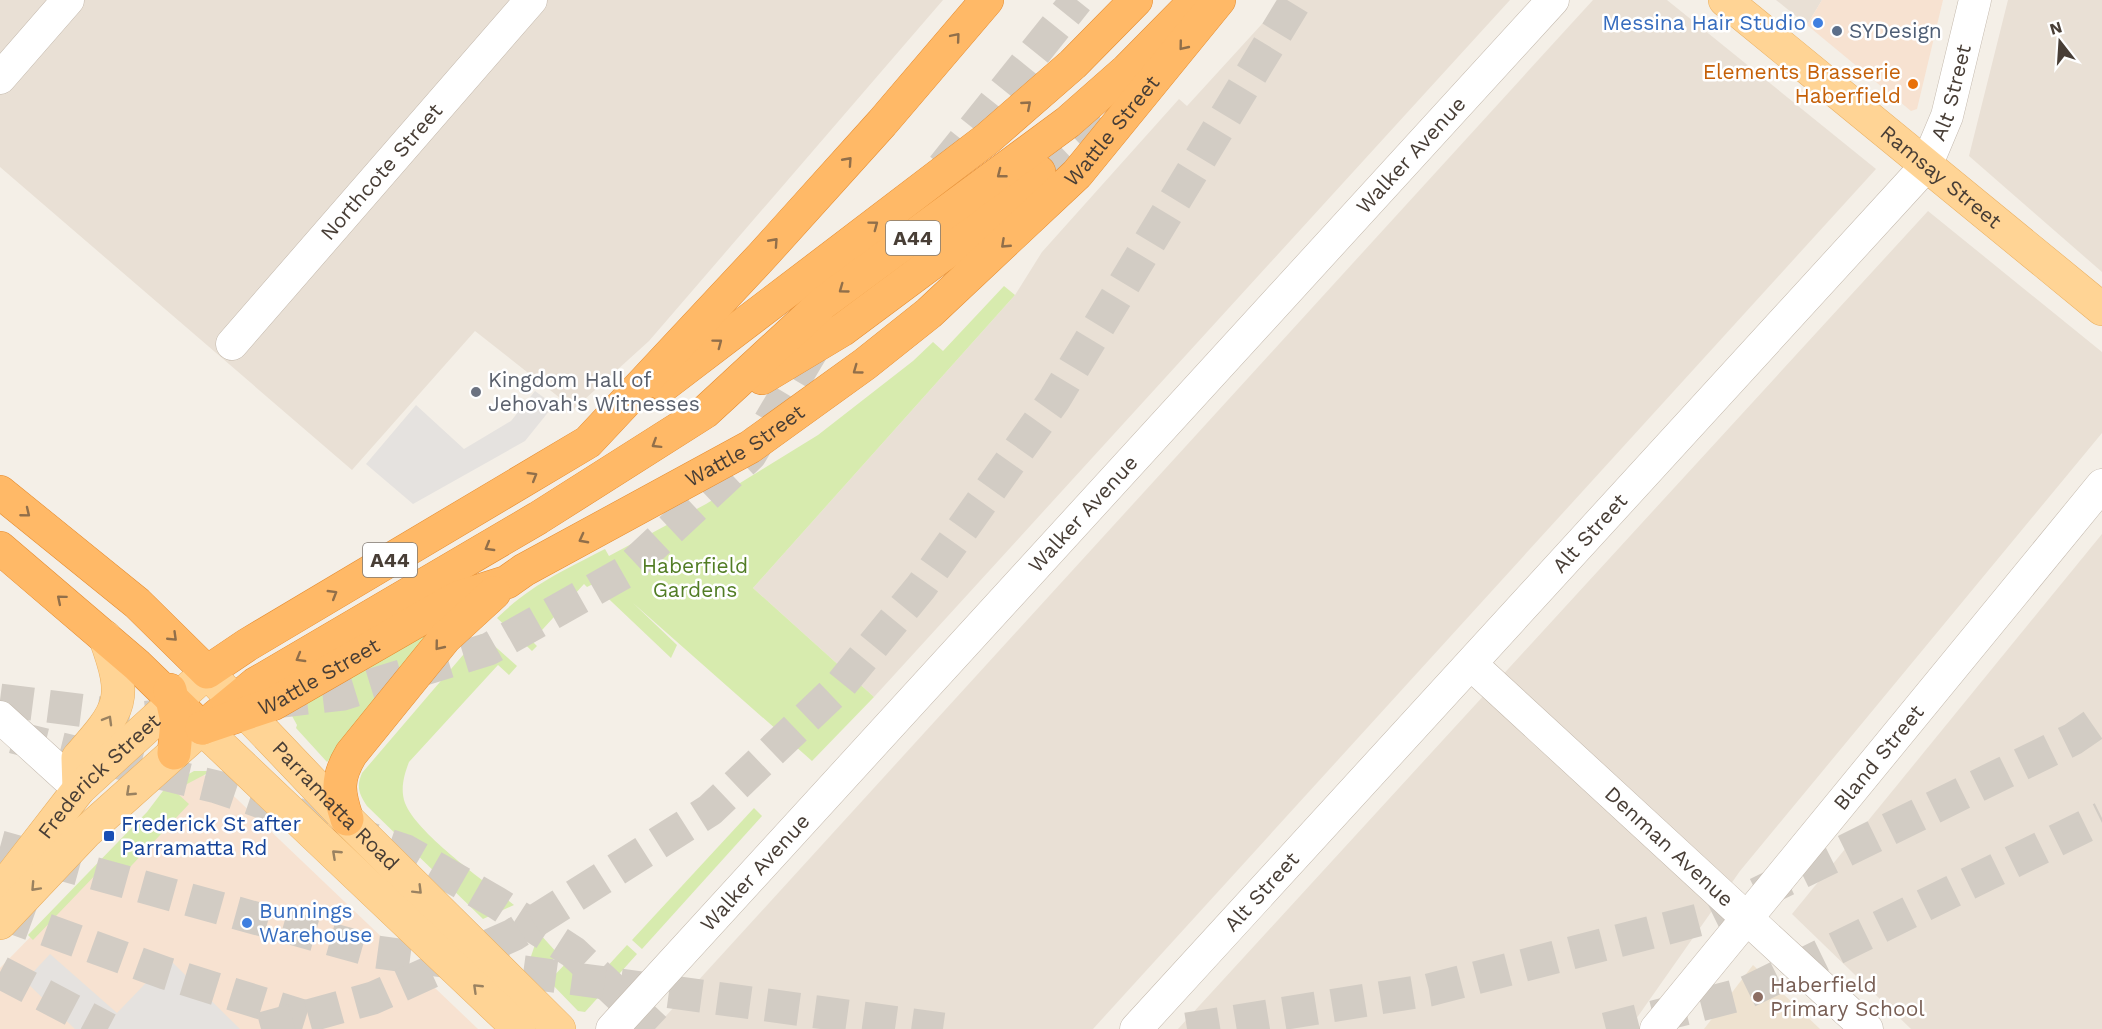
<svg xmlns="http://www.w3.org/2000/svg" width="2102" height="1029" font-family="'Work Sans',sans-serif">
<rect width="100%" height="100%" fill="#f4efe7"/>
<g fill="#e9e0d5">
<polygon points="0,0 943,0 649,341 574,409 475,331 352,470 0,167"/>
<polygon points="1284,0 1510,0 874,697 753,588 1015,295 1042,252 1179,99 1187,106"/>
<polygon points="1593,0 1667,0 1876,169 1093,1029 654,1029"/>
<polygon points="1776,0 1822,0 1807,25"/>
<polygon points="2008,0 2102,0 2102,272 1969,156"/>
<polygon points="1928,211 2102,352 2102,433 1740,871 1629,1029 1178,1029"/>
<polygon points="2102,534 2102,1029 1911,1029 1792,914"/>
</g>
<g fill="#f7e2d1">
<polygon points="1822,0 1943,0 1917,109 1911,111 1807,25"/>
<polygon points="195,773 215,778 478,1029 0,1029 0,968 148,817"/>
</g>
<polygon fill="#eee2d0" points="1753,965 1820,1029 1704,1029"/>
<g fill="#d7ebae">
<path d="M1004 286 1015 295 753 588 874 697 812 761 633 603 677 645 671 658 593 584 587 587 584 584 532 641 537 646 532 651 497 618C532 584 563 571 605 549L609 556 706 504 818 435 913 361 933 342 943 351Z"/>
<polygon points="433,626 429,643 327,762 296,728 297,725 286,705"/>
<path d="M481 634 517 666 509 675 498 665 409 762C404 775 400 789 405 803 417 834 486 882 514 905L483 919 367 806C359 794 356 787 362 773Z"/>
<polygon points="194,771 208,771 208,773 187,784 178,794 189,804 118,880 103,867 33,940 28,935 147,812 166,787"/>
<polygon points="754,808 762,816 642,949 632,940"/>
<polygon points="539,933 558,954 540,973 529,962"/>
<polygon points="627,945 637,954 585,1012 578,1011 549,981 569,960 593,982"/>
</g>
<g fill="#e5e2df">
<polygon points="535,391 554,405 525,441 413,504 366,464 416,405 464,449 511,421"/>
<polygon points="50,954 117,1013 169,959 240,1029 75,1029 25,981"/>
</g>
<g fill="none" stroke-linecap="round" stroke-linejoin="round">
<g stroke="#d2ccc4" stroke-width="33" stroke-dasharray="33 16" stroke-linecap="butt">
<polyline points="943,167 1077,0"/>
<polyline points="1039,172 1140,76"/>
<polyline points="0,700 140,718 178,714"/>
<polyline points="274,702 343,694 489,649 625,572 750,455 820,337"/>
<polyline points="13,737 217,787 406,851 497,903 573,952 655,1029"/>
<polyline points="0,847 377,952 943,1029"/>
<polyline points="0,913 165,973 306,1017"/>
<polyline points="0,972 108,1029"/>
<polyline points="261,1029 373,998 513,935 710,810 839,687 921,587 1054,400 1296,0"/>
<polyline points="1187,1029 1429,990 1710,917 2073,739 2102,719"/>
<polyline points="1606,1029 1743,994 2102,818"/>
</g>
<g stroke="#c3b8ac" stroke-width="33">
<g id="minor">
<polyline points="0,78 68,0"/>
<path id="s1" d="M232 344 531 0"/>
<path id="s2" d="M1472 665 1867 1029"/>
<polyline points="0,717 79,789"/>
<path id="s3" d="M612 1029 1553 0"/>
<path id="s4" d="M1136 1029 1926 166 1947 116 1975 0"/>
<path id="s5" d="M1656 1029 2102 485"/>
</g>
</g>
<g stroke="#eaaf60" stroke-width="34">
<g id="major">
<path id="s6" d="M1725 0 2102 309"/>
<path d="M79 789 78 758C122 708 128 700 105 637"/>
<path id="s7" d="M0 891 79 789 207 672 347 819 559 1029"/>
<polyline points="0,923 86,832 202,728 519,1029"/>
</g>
</g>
<g stroke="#e58c30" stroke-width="34">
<g id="highway">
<polyline points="762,378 842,330 948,251 1039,172"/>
<polyline points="664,385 987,139 1073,64 1136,0"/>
<polyline points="0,492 137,603 207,672 247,645 588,442 762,256 882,123 987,0"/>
<polyline points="0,548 137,665 202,728"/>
<polyline points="170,690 177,721 174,753"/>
<polyline points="215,717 255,684 538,518 705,412 823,303 1068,122 1127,70 1196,0"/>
<path id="s8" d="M202 728 273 704 457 598 507 582 524 570 750 447 865 364 929 313 1077 174 1219 0"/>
<path d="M347 819C338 792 336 779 351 754L445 638 494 593"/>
</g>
</g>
<use href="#minor" stroke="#fff" stroke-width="32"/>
<use href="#major" stroke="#ffd495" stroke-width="33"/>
<use href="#highway" stroke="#ffb967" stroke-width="33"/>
</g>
<defs><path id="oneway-chevron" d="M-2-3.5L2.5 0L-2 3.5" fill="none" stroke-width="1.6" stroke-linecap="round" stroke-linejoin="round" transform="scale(1.5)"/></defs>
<g stroke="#916f4a">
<use href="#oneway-chevron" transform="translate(956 37) rotate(-50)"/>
<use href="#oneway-chevron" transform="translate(1183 46) rotate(129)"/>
<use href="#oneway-chevron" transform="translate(1027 105) rotate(-41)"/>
<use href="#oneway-chevron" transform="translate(848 161) rotate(-48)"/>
<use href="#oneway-chevron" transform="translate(1001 174) rotate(142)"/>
<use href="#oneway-chevron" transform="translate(874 225) rotate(-37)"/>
<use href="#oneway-chevron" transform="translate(774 242) rotate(-48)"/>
<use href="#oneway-chevron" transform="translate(1005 244) rotate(137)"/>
<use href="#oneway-chevron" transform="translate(843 289) rotate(144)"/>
<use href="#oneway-chevron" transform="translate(718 343) rotate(-37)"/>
<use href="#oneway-chevron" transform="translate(857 370) rotate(144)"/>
<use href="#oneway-chevron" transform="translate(656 444) rotate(148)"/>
<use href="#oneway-chevron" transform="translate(533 476) rotate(-31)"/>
<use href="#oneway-chevron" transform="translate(26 513) rotate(39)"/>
<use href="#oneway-chevron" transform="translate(583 539) rotate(152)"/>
<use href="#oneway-chevron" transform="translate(489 547) rotate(150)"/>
<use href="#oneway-chevron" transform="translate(333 594) rotate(-31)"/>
<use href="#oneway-chevron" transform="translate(61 599) rotate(-140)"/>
<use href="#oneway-chevron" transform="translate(173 637) rotate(44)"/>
<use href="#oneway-chevron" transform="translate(439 646) rotate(129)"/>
<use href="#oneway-chevron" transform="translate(300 658) rotate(150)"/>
</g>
<g stroke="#9a8261">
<use href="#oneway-chevron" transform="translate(108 720) rotate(-60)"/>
<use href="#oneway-chevron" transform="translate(130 792) rotate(137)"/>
<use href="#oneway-chevron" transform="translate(336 854) rotate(-137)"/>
<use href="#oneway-chevron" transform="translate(35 887) rotate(133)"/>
<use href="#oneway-chevron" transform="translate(418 890) rotate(45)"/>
<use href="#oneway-chevron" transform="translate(477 988) rotate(-136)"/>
</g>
<g fill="#3f7fe0" stroke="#fff" stroke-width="2">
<circle cx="1818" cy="23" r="6"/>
<circle cx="247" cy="923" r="6"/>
</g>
<circle fill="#5c6f8a" stroke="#fff" stroke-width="2" cx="1837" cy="31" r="6"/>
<circle fill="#e8710a" stroke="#fff" stroke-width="2" cx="1913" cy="84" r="6"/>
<circle fill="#6b7280" stroke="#fff" stroke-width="2" cx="476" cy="392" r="6"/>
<rect fill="#1a4fb4" stroke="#fff" stroke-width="2" x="103" y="830" width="12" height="12" rx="3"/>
<circle fill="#8d6e63" stroke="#fff" stroke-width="2" cx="1758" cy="997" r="6"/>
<g text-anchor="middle" stroke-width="5" stroke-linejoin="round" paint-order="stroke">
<g fill="#fff" stroke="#7f7872" stroke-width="1.5">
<rect x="886" y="221" width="54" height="34" rx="4.5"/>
<rect x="363" y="543" width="54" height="34" rx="4.5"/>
</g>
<g font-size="20" font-weight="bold" fill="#483e36">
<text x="913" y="245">A44</text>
<text x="390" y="567">A44</text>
</g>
<g font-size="21" fill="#366cbe" stroke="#fff" text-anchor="end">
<text x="1806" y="30">Messina Hair Studio</text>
<text x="259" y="918" text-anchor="start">Bunnings<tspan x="259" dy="24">Warehouse</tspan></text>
</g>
<g font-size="21" fill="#4e5e75" stroke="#fff" text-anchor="start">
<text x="1849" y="38">SYDesign</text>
</g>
<g font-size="21" fill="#c56008" stroke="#fff" text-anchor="end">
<text x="1901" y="79">Elements Brasserie<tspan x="1901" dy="24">Haberfield</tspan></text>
</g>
<g font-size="21" fill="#483e36" stroke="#fff">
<text dy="7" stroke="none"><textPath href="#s4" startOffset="1248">Alt Street</textPath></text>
<text dy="7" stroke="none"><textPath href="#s8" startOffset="1100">Wattle Street</textPath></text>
<text dy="7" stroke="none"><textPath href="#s3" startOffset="1184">Walker Avenue</textPath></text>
<text dy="7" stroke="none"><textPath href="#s1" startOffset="228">Northcote Street</textPath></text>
<text dy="7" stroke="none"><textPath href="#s6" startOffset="279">Ramsay Street</textPath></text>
<text dy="7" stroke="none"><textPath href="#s8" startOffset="614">Wattle Street</textPath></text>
<text dy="7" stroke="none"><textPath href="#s3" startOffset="698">Walker Avenue</textPath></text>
<text dy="7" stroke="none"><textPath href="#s4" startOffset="672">Alt Street</textPath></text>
<text dy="7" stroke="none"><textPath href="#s8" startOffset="128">Wattle Street</textPath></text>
<text dy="7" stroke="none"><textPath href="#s5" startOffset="351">Bland Street</textPath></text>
<text dy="7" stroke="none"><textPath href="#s7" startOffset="152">Frederick Street</textPath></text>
<text dy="7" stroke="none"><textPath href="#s7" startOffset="488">Parramatta Road</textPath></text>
<text dy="7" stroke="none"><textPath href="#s2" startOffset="268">Denman Avenue</textPath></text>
<text dy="7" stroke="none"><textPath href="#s3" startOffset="212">Walker Avenue</textPath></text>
<text dy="7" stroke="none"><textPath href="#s4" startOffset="186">Alt Street</textPath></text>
</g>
<g font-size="21" fill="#5b616d" stroke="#fff" text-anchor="start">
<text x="488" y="387">Kingdom Hall of<tspan x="488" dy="24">Jehovah's Witnesses</tspan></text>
</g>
<g font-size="21" fill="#527d25" stroke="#fff">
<text x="695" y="573">Haberfield<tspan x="695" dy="24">Gardens</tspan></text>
</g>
<g font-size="21" fill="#164399" stroke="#fff" text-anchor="start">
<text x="121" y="831">Frederick St after<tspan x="121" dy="24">Parramatta Rd</tspan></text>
</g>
<g font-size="21" fill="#785e54" stroke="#fff" text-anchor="start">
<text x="1770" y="992">Haberfield<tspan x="1770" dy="24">Primary School</tspan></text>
</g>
</g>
<g transform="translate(2060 42) rotate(343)" stroke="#ffffff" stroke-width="4.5" paint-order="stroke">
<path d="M0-4.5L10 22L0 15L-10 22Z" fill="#483e36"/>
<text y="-9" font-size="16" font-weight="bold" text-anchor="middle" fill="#483e36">N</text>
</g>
</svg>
